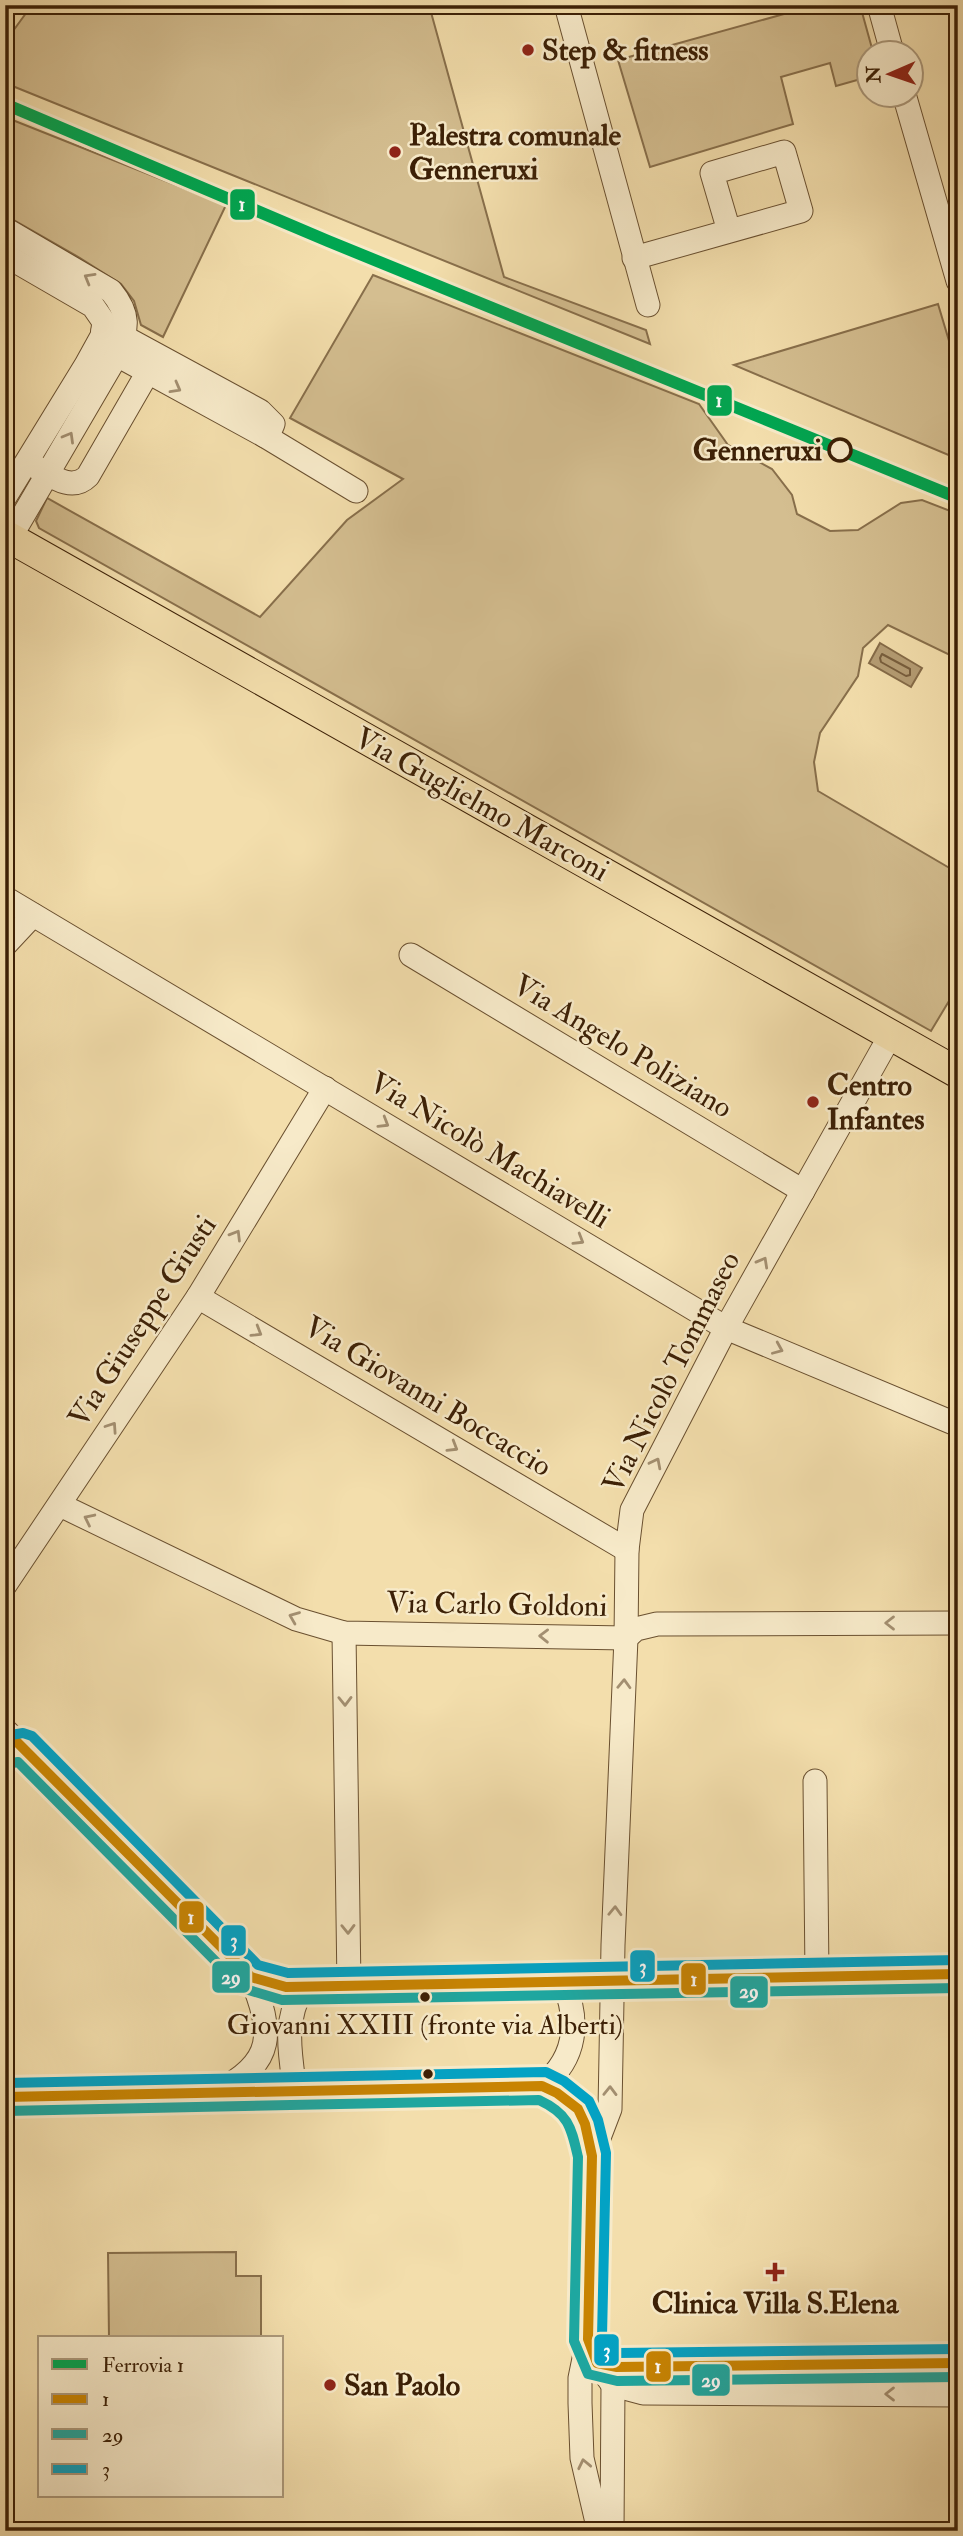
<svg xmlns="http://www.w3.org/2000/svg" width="963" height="2536" font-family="'IM FELL Double Pica',serif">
<rect width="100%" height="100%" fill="#f3deac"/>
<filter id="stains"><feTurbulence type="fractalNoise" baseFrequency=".00286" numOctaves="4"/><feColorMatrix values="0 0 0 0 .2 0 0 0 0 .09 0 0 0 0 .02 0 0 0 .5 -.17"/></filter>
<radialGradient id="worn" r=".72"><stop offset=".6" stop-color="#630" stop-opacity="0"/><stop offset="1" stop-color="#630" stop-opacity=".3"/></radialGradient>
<g fill="#d4be90" stroke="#886f4b" stroke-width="2">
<polygon points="32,5 429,5 504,277 646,330 650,344 5,83 5,42"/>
<polygon points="782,5 860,5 873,52 869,52 868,77 836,86 830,63 781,77 793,124 650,167 618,60 784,14"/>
<polygon points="5,117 226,205 163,337 141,325 134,301 121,284 80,258 5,215"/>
<polygon points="373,275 699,404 728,445 772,469 792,495 797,514 830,531 858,530 901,503 922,500 958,514 958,659 888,625 863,648 858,676 820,733 814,762 818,791 958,873 958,986 931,1031 39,528 36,521 47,498 260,617 347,520 403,479 290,418"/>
<polygon points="938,304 958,371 958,459 734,365"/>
<polygon points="236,2252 236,2276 261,2276 261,2338 109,2338 108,2253"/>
</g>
<polygon fill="#b59d74" stroke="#856b48" stroke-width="2" points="880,643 922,668 911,687 869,663"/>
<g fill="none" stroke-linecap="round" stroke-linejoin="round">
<polygon stroke="#785e3d" stroke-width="2" points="882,654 910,669 910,675 906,676 881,662 880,658"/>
<g stroke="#6a5030" stroke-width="25">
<g id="minor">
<polyline points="566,5 648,305"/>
<polyline points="879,5 892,52"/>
<polyline points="904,94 958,281"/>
<path d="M5 229 111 291C130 314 128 328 117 355L10 538"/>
<polyline points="5,255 93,306 104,322 102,336 86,365 5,497"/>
<polyline points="634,258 801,211 784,152 712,173 729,231"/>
<polyline points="103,331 124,337 260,411 273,424 270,431 265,436 117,355"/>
<polyline points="265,436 356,491"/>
<path d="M36 467C53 477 72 492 88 476L148 372"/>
<polyline points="5,898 726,1328 958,1425"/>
<polyline points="5,945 33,915"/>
<polyline points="411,955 803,1191"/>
<polyline points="198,1297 627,1550"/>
<polyline points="60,1505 296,1619 344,1633 626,1638 636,1629 657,1624 958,1623"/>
<polyline points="5,1585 198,1297 325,1088"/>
<polyline points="344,1633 349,1986"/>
<path d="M5 1730 251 1977C273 2032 276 2062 218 2091"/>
<polyline points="815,1781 817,1977"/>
<polyline points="251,1977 286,1987 958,1974"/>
<path d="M542 2086C577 2058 580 2021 563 1981"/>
<path d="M295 2090C290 2053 283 2021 303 1987"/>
<polyline points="5,2097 542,2086 557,2093 578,2109 585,2124 592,2156 588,2339 580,2378 580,2403 582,2458 599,2531"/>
<polyline points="592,2156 610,2109 613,1945 626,1638 627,1550 632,1510 726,1328 890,1036"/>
<polyline points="588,2339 597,2363 617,2367 958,2363"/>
<polyline points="597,2363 613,2385 643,2393 958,2395"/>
<polyline points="612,2531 613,2385"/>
</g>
</g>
<g stroke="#3c2006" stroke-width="32">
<polyline id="major" points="5,535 958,1073"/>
</g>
<use href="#minor" stroke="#f7eac9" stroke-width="23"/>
<use href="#major" stroke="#f3deac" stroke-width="30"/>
<g stroke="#f7eac9" stroke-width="16">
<g id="bus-1">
<polyline points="5,1730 251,1977 286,1987 958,1974"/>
<polyline points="5,2097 542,2086 557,2093 578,2109 585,2124 592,2156 588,2339 597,2363 617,2367 958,2363"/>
</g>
</g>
<g stroke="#f7eac9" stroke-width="16">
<g id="bus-2">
<polyline points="7,1764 18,1762 242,1988 282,2000 958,1988"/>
<path d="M5 2111 539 2100C569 2114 571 2127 578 2157L574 2341 588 2374 617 2381 958 2377"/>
</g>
</g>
<g stroke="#f7eac9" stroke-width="16">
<g id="bus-3">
<polyline points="5,1736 23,1733 32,1736 258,1965 288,1973 958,1960"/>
<polyline points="5,2083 546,2072 564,2081 589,2101 598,2120 606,2153 602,2337 607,2351 618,2353 958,2349"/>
</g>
</g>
<use href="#bus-1" stroke="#c88402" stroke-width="10"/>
<use href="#bus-2" stroke="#1ea7a0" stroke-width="10"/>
<use href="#bus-3" stroke="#03a2c4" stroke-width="10"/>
<g stroke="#f7eac9" stroke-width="18">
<polyline id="rail-1" points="5,104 328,241 958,498"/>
</g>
<use href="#rail-1" stroke="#00a651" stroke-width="12"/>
</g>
<defs><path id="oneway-chevron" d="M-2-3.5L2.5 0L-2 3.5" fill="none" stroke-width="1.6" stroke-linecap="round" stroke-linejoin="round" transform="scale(1.75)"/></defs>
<g stroke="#a38f71">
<use href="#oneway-chevron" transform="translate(89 278) rotate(-150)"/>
<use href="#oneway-chevron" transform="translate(176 388) rotate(29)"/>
<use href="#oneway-chevron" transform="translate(69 437) rotate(-60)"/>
<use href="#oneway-chevron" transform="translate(384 1123) rotate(31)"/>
<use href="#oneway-chevron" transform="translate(236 1235) rotate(-59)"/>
<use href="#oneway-chevron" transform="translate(579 1240) rotate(31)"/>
<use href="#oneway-chevron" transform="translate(763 1262) rotate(-61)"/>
<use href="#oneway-chevron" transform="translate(257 1332) rotate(31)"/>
<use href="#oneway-chevron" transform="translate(778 1349) rotate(23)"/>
<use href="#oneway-chevron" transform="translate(112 1427) rotate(-56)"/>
<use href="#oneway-chevron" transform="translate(453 1447) rotate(31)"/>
<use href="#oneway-chevron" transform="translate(656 1463) rotate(-63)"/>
<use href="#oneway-chevron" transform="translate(89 1519) rotate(-154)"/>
<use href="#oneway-chevron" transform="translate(294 1617) rotate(-158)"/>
<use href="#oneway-chevron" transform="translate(890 1623) rotate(180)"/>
<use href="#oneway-chevron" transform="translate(544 1636) rotate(-179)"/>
<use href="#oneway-chevron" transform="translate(624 1684) rotate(-88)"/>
<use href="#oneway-chevron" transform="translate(345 1701) rotate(89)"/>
<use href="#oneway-chevron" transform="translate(615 1911) rotate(-88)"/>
<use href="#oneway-chevron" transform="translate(348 1929) rotate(89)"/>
<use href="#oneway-chevron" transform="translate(610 2091) rotate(-89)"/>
<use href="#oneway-chevron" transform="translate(890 2394) rotate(-180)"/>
<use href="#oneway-chevron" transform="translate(584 2464) rotate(-102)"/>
</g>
<g fill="#8f2418" stroke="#f7eac9" stroke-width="2.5">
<circle cx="528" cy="50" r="7"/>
<circle cx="395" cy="152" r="7"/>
<circle cx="813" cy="1102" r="7"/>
<path d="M771.5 2261.5h7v7h7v7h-7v7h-7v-7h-7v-7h7z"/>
<circle cx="330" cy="2385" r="7"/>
</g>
<circle fill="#f7eac9" stroke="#3c2006" stroke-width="3.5" cx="840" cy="450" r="11"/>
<g fill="#3c2006" stroke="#f7eac9" stroke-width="2.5">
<circle cx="425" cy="1997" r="6"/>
<circle cx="428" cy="2074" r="6"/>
</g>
<g text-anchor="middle" stroke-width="5" stroke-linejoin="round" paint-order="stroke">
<g font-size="28" fill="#3c2006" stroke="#f7eac9">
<text x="425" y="2034">Giovanni XXIII (fronte via Alberti)</text>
</g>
<g font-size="30" font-weight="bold" fill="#3c2006" stroke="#f7eac9" text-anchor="start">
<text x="542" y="60">Step &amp; fitness</text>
<text x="409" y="145">Palestra comunale<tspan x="409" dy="34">Genneruxi</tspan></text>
<text x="827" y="1095">Centro<tspan x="827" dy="34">Infantes</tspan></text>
<text x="775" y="2313" text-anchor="middle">Clinica Villa S.Elena</text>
<text x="344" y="2395">San Paolo</text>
</g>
<g font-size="30" font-weight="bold" fill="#3c2006" stroke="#f7eac9" text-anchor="end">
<text x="822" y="460">Genneruxi</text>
</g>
<g font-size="30" fill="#3c2006" stroke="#f7eac9">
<text transform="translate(482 804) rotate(29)" y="10">Via Guglielmo Marconi</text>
<text transform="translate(623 1046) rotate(31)" y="10">Via Angelo Poliziano</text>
<text transform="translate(490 1150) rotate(31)" y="10">Via Nicolò Machiavelli</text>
<text transform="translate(142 1321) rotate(-57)" y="10">Via Giuseppe Giusti</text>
<text transform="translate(671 1372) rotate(-63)" y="10">Via Nicolò Tommaseo</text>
<text transform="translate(428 1396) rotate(31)" y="10">Via Giovanni Boccaccio</text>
<text transform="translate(497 1604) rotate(1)" y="10">Via Carlo Goldoni</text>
</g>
</g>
<g stroke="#f7eac9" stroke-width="2.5">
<rect x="229" y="188" width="27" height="33" rx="7" fill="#00a651"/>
<rect x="706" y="384" width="27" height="33" rx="7" fill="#00a651"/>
<rect x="178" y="1900" width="27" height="34" rx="7" fill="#c88402"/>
<rect x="220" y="1924" width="27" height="33" rx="7" fill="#03a2c4"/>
<rect x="629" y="1949" width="27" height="34" rx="7" fill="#03a2c4"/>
<rect x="211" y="1960" width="40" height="34" rx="7" fill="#1ea7a0"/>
<rect x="680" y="1962" width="27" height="34" rx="7" fill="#c88402"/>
<rect x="729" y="1975" width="40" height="34" rx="7" fill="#1ea7a0"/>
<rect x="593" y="2333" width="27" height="34" rx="7" fill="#03a2c4"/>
<rect x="645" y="2350" width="27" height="33" rx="7" fill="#c88402"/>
<rect x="691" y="2363" width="40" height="34" rx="7" fill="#1ea7a0"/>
</g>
<g font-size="19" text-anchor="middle" font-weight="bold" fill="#fff">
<text x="242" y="211">1</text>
<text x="719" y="407">1</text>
<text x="191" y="1924">1</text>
<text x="234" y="1947">3</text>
<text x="643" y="1973">3</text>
<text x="231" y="1984">29</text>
<text x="694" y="1986">1</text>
<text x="749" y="1998">29</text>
<text x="607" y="2357">3</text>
<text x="658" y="2373">1</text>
<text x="711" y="2387">29</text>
</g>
<rect width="963" height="2536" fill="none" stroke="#f3deac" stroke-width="28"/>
<rect x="7" y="7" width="949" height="2522" fill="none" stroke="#3c2006" stroke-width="3.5"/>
<rect x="14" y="14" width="935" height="2508" fill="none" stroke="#3c2006" stroke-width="2"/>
<rect x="38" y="2336" width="245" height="161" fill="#f7eac9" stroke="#ac997b" stroke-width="2"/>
<rect x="52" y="2359" width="35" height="10" fill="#00a651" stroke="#ac997b" stroke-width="2"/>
<text x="102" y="2372" font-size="21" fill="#3c2006">Ferrovia 1</text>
<rect x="52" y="2394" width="35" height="10" fill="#c88402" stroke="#ac997b" stroke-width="2"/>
<text x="102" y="2406" font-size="21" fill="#3c2006">1</text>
<rect x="52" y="2429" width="35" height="10" fill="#1ea7a0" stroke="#ac997b" stroke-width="2"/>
<text x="102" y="2442" font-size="21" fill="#3c2006">29</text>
<rect x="52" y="2464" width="35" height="10" fill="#03a2c4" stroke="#ac997b" stroke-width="2"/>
<text x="102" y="2476" font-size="21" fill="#3c2006">3</text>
<g transform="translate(890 74) rotate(268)"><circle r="33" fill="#f7eac9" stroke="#ac997b" stroke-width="2"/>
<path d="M0-5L12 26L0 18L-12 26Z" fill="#8f2418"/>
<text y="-10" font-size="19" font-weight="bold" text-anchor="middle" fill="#3c2006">N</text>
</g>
<rect width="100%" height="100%" filter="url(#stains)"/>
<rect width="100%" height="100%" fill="url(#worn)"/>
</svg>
